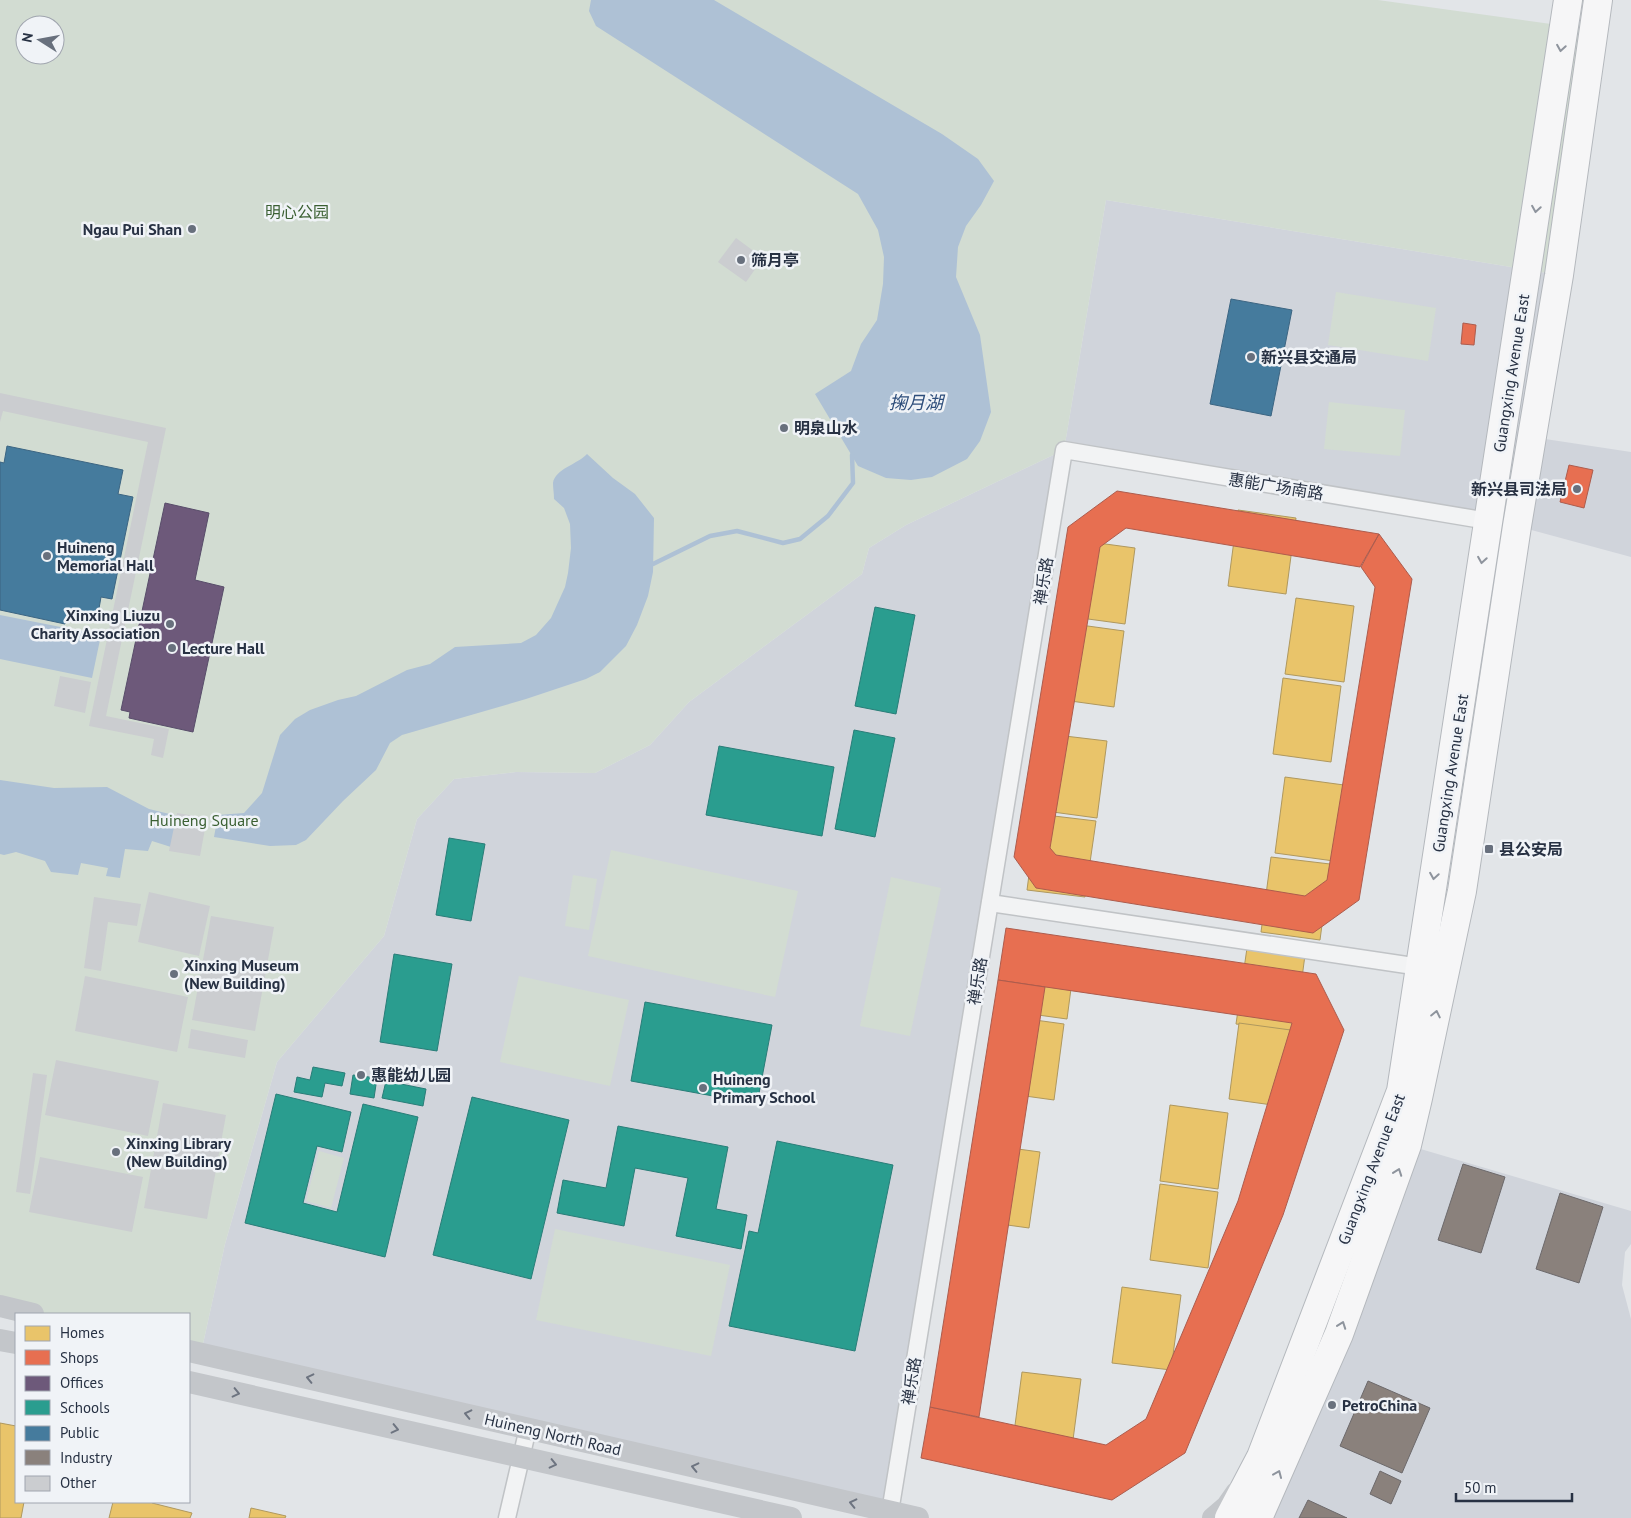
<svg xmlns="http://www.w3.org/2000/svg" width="1631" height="1518" font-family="'PT Sans','Noto Sans SC',sans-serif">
<rect width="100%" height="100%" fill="#e2e5e8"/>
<g fill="#d0d4db">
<polygon points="1106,200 1559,275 1532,437 1631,452 1631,557 1517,526 1065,451 890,1512 201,1353 225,1244 277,1062 384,936 417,819 454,779 516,772 595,773 650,745 689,702 862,574 869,548 906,525 1064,450"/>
<polygon points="1407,1145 1631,1211 1631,1244 1625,1252 1622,1285 1631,1319 1631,1518 1258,1518"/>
</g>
<g fill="#d2dcd2" fill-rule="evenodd">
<path d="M0 0H1378L1594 30 1559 275 1106 200 1064 450 906 525 869 548 862 574 689 702 650 745 595 773 516 772 454 779 417 819 384 936 277 1062 225 1244 201 1353 189 1351V1314H33L0 1306ZM25 25H55V55H25Z"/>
<polygon points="1336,292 1436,308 1428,361 1328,345"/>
<polygon points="1329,402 1405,410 1400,456 1324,449"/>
<polygon points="611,850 798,891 775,997 588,956"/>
<polygon points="573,875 597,879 589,930 565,926"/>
<polygon points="891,877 941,888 910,1036 860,1026"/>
<polygon points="519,976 629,1000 610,1086 500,1062"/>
<polygon points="319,1151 344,1158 331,1208 306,1201"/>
<polygon points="555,1229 730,1265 711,1356 536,1320"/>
</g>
<g fill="#aec1d5">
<polygon points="591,0 714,0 942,134 978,159 994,181 981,205 966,226 958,247 956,277 980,335 991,412 980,441 967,459 932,477 911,480 886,478 858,466 815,394 851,371 861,344 877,320 883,284 884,257 878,230 858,194 596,26 589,11"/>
<path d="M587 454 613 478 635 494 654 518 653 572 648 596 637 625 626 646 600 672 586 679 526 699 402 735 390 743 376 770 343 801 306 840 296 845 270 846 214 837 218 815 244 813 262 793 280 735 295 719 310 710 338 700 356 696 407 670 430 664 455 647 521 643 536 635 551 618 565 587 568 573 571 548 570 524 564 508 554 499C554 494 553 488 553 483 555 469 578 464 587 454Z"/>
<polygon points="0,615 101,635 92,678 0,659"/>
<polygon points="0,780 54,788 107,787 149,809 190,819 171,847 152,841 148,851 125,849 120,878 106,876 108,868 81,863 78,875 51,872 45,861 16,852 4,855 0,854"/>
</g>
<g fill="#e9c46a" stroke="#af985e">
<polygon points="1238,510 1296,518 1286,594 1228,586"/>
<polygon points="1076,540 1135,548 1125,624 1066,616"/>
<polygon points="1296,598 1354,606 1344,682 1285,674"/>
<polygon points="1066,623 1124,631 1114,707 1056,699"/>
<polygon points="1283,678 1341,686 1331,762 1273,754"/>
<polygon points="1048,734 1107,741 1097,818 1038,810"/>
<polygon points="1285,777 1344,785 1334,861 1275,853"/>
<polygon points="1037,814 1096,821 1085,897 1027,890"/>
<polygon points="1271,857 1330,864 1320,940 1261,932"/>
<polygon points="1019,935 1077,943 1067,1019 1009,1011"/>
<polygon points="1247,948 1305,955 1295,1031 1236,1024"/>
<polygon points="1006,1016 1064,1024 1054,1100 996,1092"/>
<polygon points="1239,1023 1298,1031 1287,1107 1229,1099"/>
<polygon points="1170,1105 1228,1113 1218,1189 1160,1181"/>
<polygon points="981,1144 1040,1152 1029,1228 971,1220"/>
<polygon points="1160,1184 1218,1192 1208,1268 1150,1260"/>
<polygon points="1122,1287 1181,1295 1171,1370 1112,1363"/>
<polygon points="1022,1372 1081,1379 1071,1455 1012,1448"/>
<polygon points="0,1423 16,1426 16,1502 24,1502 21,1518 0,1518"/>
<polygon points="113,1502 152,1502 152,1503 192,1513 190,1518 109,1518"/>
<polygon points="251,1508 286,1516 285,1518 249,1518"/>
</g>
<g fill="#e76f51" stroke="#ad5c4d" fill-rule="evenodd">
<polygon points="1463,323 1476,325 1474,345 1461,344"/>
<polygon points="1569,465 1593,470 1584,508 1560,502"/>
<path d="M1117 491 1379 534 1412 579 1359 900 1313 933 1036 888 1014 857 1068 527ZM1126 528 1360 567 1379 534 1361 567 1375 587 1327 880 1305 896 1056 855 1050 848 1100 547Z"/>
<polygon points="1006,928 1316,974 1344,1030 1283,1215 1185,1453 1112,1500 921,1458 930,1407 1106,1445 1146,1419 1238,1201 1292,1023 998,980"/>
<polygon points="998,980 1045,987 979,1417 930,1407"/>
</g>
<polygon fill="#6d597a" stroke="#584d6a" points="165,503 209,513 195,580 224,587 193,732 129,718 130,712 121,710"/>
<g fill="#2a9d8f" stroke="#297d78">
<polygon points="875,607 915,615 896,714 855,706"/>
<polygon points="854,730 895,738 875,837 835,829"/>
<polygon points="719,746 834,767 822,836 706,815"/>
<polygon points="449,838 485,844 471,921 436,915"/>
<polygon points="394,954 452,964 437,1051 380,1042"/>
<polygon points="645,1002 772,1025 757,1104 631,1081"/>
<polygon points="313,1067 345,1073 342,1086 325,1083 322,1097 294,1092 297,1077 310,1080"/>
<polygon points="353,1075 377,1078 374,1098 350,1094"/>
<polygon points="386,1081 426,1089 423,1106 382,1098"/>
<polygon points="276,1094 351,1112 342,1152 317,1146 303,1203 337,1212 363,1104 418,1117 385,1257 245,1223"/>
<polygon points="472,1097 569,1120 531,1279 433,1255"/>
<polygon points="618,1126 728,1147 716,1209 747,1215 741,1249 676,1236 688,1178 635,1168 624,1226 557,1213 563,1180 606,1188"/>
<polygon points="777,1141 893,1165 855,1351 729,1326 749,1231 758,1233"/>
</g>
<g fill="#457b9d" stroke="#3c6582">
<polygon points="1231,299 1292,310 1271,416 1210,404"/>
<polygon points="7,446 123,470 118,494 133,497 112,599 101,597 97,620 67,614 65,624 0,610 0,462 4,463"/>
</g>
<g fill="#8a817c" stroke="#6c696b">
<polygon points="1463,1164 1505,1177 1481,1253 1438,1240"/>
<polygon points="1560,1193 1603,1207 1579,1283 1536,1269"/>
<polygon points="1368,1381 1430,1408 1402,1473 1340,1446"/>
<polygon points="1380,1471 1401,1481 1391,1504 1370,1494"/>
<polygon points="1308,1500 1347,1518 1299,1518"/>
</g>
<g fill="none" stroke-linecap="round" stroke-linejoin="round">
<polyline stroke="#aec1d5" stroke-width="4.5" points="653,564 710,536 737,531 783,543 800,539 828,516 853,483 852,455"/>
</g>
<g fill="#cbcdd0">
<polygon points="736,238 763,258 746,282 718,262"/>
<polygon points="0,393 166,428 106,716 169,729 163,758 151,755 154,739 89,726 148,442 3,411 0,422"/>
<polygon points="60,676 91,682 85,713 54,706"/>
<polygon points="177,813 207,818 200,856 169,851"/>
<polygon points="149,892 210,906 199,956 138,942"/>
<polygon points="94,897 141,904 137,926 108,922 101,971 84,968"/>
<polygon points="211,916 274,927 255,1031 192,1020"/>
<polygon points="85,976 188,997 177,1052 75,1031"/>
<polygon points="191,1029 248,1040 245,1058 188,1048"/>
<polygon points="56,1060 159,1081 148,1136 45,1115"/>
<polygon points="33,1073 47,1075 30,1194 16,1192"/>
<polygon points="163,1103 226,1115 207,1219 144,1208"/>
<polygon points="40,1157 143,1177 132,1232 29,1212"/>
</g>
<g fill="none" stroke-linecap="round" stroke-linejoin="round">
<g stroke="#c0c3c6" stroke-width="19">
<g id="street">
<polyline points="990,903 1420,967"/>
<polyline points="890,1512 1064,450 1488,521"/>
<polyline points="507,1518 528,1428"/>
</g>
</g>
<g stroke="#b4b8bd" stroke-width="30">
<g id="highway">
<polyline points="1229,1518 1261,1457 1401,1091 1568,0"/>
<polyline points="1258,1518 1339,1334 1407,1145 1418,1098 1462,891 1517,526 1559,275 1598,0"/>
</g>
</g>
<use href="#street" stroke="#f2f3f4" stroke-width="16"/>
<g stroke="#c3c6ca" stroke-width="22">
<polyline points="0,1306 33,1314"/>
<polyline points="0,1340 16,1343"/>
<polyline points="189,1351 918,1518"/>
<polyline points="189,1382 791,1518"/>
<polyline points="1213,1518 1227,1506 1236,1493"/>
</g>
<use href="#highway" stroke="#f6f6f7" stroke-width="28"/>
</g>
<defs><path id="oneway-chevron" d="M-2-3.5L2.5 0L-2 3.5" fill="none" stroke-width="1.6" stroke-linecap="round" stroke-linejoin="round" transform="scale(1.25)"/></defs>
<g stroke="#8e949d">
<use href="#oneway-chevron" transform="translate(1561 48) rotate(99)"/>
<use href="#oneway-chevron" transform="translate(1536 209) rotate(99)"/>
<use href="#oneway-chevron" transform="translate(1482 560) rotate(99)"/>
<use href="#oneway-chevron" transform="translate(1434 876) rotate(99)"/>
<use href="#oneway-chevron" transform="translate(1436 1014) rotate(-78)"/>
<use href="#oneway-chevron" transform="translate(1398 1172) rotate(-70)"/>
<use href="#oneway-chevron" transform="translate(1342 1325) rotate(-70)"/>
<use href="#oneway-chevron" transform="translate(1278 1474) rotate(-67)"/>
</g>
<g stroke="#6d7480">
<use href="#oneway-chevron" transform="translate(310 1378) rotate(-167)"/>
<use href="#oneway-chevron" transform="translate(236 1393) rotate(13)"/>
<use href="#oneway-chevron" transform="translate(468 1414) rotate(-167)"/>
<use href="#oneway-chevron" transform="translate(395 1429) rotate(13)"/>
<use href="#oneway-chevron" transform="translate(553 1464) rotate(13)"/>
<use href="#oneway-chevron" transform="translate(695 1467) rotate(-167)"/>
<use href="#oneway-chevron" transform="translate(853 1503) rotate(-167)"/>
</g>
<g fill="#68707d" stroke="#f0f3f7" stroke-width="2">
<circle cx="192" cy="229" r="5"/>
<circle cx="741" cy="260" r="5"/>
<circle cx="1251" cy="357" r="5"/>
<circle cx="784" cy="428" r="5"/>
<circle cx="1577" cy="489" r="5"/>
<circle cx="47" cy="556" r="5"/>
<circle cx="170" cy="624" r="5"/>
<circle cx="172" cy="648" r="5"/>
<rect x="1484" y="844" width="10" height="10" rx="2.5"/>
<circle cx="174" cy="974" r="5"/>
<circle cx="361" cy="1075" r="5"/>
<circle cx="703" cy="1088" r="5"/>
<circle cx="116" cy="1152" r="5"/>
<circle cx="1332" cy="1405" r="5"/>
</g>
<g text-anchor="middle" stroke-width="5" stroke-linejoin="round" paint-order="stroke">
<g font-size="16" fill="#3b6033" stroke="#f0f3f7">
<text x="297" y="218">明心公园</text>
<text x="204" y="826">Huineng Square</text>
</g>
<g font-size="16" font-weight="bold" fill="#273143" stroke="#f0f3f7" text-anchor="start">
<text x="182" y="235" text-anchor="end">Ngau Pui Shan</text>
<text x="751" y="266">筛月亭</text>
<text x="1261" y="363">新兴县交通局</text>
<text x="794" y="434">明泉山水</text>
<text x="1567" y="495" text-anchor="end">新兴县司法局</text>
<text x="57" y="553">Huineng<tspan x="57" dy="18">Memorial Hall</tspan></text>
<text x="160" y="621" text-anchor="end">Xinxing Liuzu<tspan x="160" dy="18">Charity Association</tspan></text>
<text x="182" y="654">Lecture Hall</text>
<text x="1499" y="855">县公安局</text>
<text x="184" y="971">Xinxing Museum<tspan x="184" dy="18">(New Building)</tspan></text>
<text x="371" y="1081">惠能幼儿园</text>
<text x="713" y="1085">Huineng<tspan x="713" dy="18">Primary School</tspan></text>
<text x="126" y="1149">Xinxing Library<tspan x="126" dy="18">(New Building)</tspan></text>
<text x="1342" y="1411">PetroChina</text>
</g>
<g font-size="16" fill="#273143" stroke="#f0f3f7">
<text transform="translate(1511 373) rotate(-81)" y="6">Guangxing Avenue East</text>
<text transform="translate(1276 486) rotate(9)" y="6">惠能广场南路</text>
<text transform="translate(1043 581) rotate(-81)" y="6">禅乐路</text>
<text transform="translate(1450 773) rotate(-81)" y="6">Guangxing Avenue East</text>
<text transform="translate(977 981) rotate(-81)" y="6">禅乐路</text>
<text transform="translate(1371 1169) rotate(-69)" y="6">Guangxing Avenue East</text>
<text transform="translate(911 1381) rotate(-81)" y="6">禅乐路</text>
<text transform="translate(553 1434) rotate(13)" y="6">Huineng North Road</text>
</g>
<g font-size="18" font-style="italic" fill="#2e4e7b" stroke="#f0f3f7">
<text x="916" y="409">掬月湖</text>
</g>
</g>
<rect x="15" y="1313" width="175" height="190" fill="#f0f3f7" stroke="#a0a5af"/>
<rect x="25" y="1326" width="25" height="15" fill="#e9c46a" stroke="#a0a5af"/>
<text x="60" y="1338" font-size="15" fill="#273143">Homes</text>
<rect x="25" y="1350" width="25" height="15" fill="#e76f51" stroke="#a0a5af"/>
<text x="60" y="1363" font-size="15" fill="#273143">Shops</text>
<rect x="25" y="1376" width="25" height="15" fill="#6d597a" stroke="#a0a5af"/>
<text x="60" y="1388" font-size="15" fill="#273143">Offices</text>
<rect x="25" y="1400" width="25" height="15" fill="#2a9d8f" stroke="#a0a5af"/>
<text x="60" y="1413" font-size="15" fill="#273143">Schools</text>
<rect x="25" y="1426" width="25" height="15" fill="#457b9d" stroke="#a0a5af"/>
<text x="60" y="1438" font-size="15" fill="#273143">Public</text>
<rect x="25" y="1450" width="25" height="15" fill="#8a817c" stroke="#a0a5af"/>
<text x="60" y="1463" font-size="15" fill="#273143">Industry</text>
<rect x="25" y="1476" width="25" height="15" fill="#cbcdd0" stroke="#a0a5af"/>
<text x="60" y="1488" font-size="15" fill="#273143">Other</text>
<g transform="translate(40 40) rotate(281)"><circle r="24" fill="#f0f3f7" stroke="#a0a5af"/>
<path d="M0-4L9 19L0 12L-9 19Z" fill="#68707d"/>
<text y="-8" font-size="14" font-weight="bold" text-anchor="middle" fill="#273143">N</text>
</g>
<path d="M1456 1493v8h116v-8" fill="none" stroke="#273143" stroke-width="2.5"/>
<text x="1464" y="1493" font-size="15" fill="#273143" stroke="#f0f3f7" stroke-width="4" paint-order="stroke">50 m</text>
</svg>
